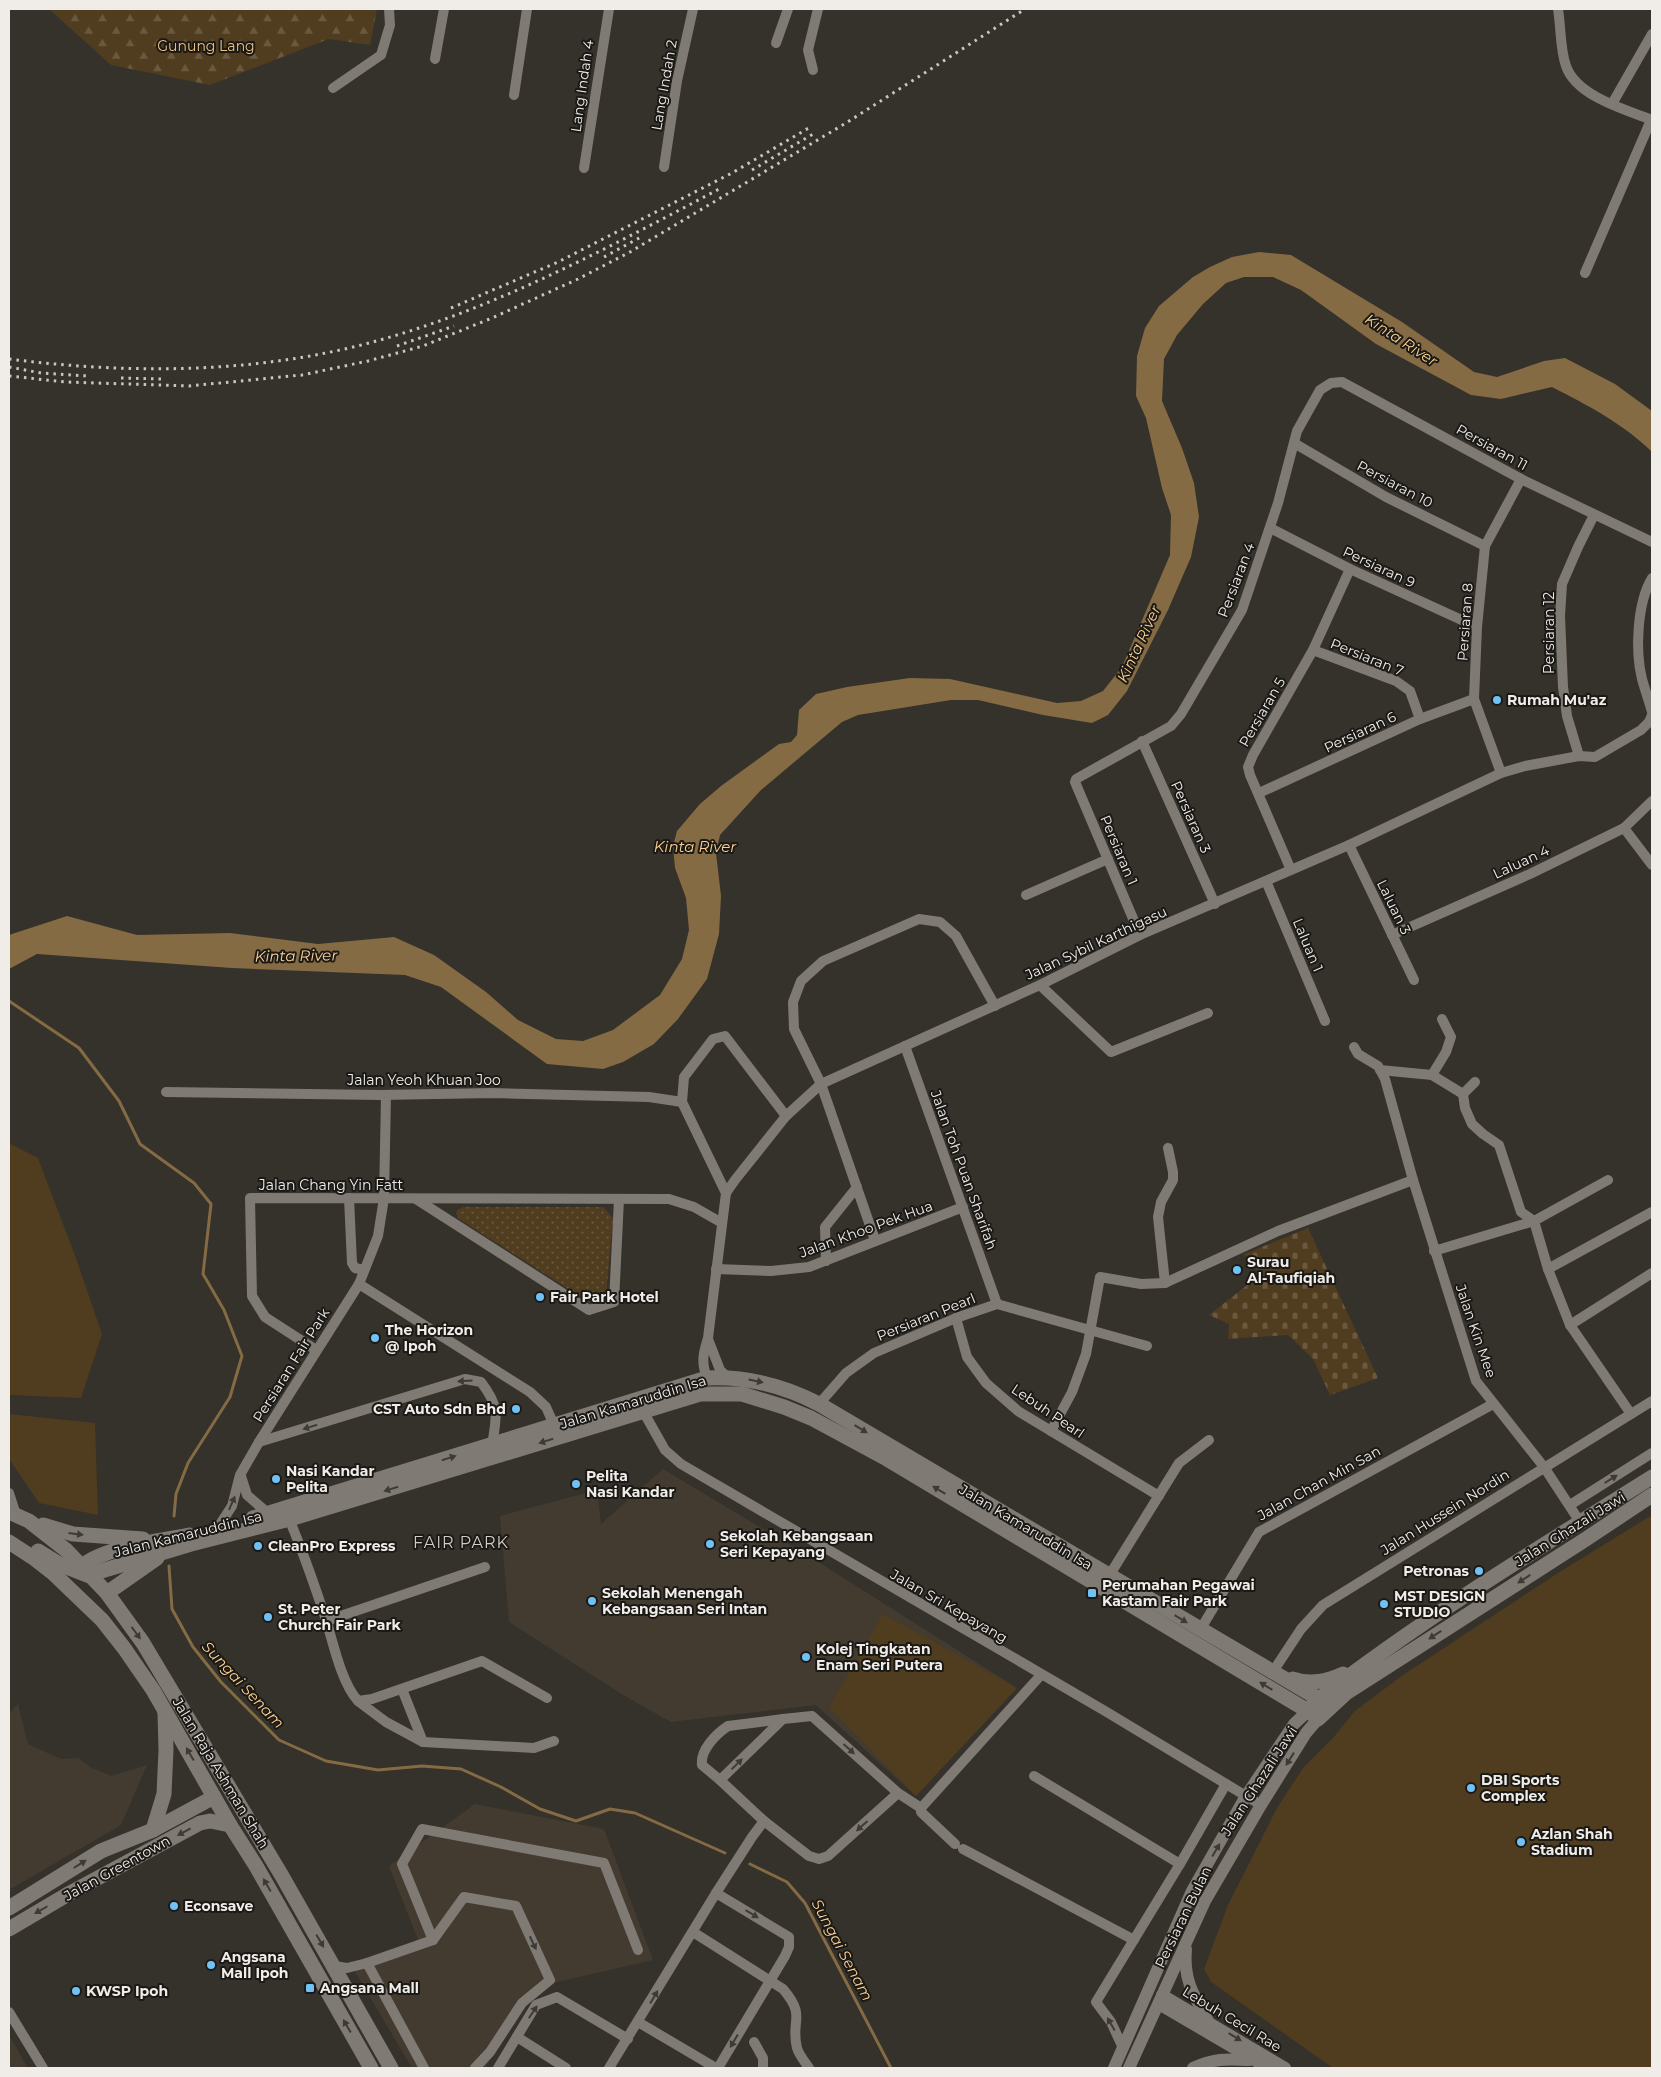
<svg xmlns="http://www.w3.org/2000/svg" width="1661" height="2077" font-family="Montserrat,sans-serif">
<defs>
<pattern id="forest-firs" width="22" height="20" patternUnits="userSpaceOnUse" patternTransform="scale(1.25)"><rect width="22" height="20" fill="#503c1e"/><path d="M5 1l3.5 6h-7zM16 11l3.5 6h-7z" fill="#6a583f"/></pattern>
<pattern id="cemetery-stones" width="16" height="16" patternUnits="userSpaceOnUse" patternTransform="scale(1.25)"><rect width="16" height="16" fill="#503c1e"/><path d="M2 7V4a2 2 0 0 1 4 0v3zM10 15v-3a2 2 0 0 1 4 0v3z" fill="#6a583f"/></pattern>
<pattern id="park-dots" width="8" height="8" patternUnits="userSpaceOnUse" patternTransform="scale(1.25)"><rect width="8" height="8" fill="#503c1e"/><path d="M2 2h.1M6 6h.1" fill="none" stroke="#6a583f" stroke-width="1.8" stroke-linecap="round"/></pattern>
</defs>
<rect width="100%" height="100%" fill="#35312b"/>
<g fill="#433b30">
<polygon points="663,1469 820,1563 1017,1688 916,1796 816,1705 671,1722 623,1695 509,1622 500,1516 597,1490 601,1524"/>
<polygon points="18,1704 28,1744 61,1759 79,1758 90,1767 111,1776 147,1765 121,1825 9,1890 9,1713"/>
<polygon points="475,1804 604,1829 653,1960 553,1983 524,2006 485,2068 412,2068 351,1965 418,1940 389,1866"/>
<polygon points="9,2035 28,2068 9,2068"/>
</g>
<g fill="#503c1e">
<polygon points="9,1143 38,1158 76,1258 102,1334 81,1398 9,1395"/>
<polygon points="9,1414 95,1423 98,1515 39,1503 9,1459"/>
<polygon points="1652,1515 1652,2068 1333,2068 1211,1982 1204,1969 1228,1905 1277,1808 1303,1768 1332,1739 1355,1711 1400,1677 1561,1571"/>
<polygon points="883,1614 1017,1688 916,1796 829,1707"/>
</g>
<polygon fill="url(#forest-firs)" points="49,9 377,9 370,45 329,39 210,85 111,65"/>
<polygon fill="url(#cemetery-stones)" points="1308,1228 1378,1378 1330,1395 1313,1359 1288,1335 1228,1339 1229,1324 1209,1315 1260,1275 1244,1254"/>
<polygon fill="url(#park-dots)" points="463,1207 603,1207 613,1218 606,1296 589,1302 459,1219 456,1214 457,1210"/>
<path fill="#846b44" d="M1259 252 1291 255 1402 322 1474 372 1497 377 1544 361 1565 358 1615 384 1652 411V452C1624 424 1587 405 1552 387L1501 399 1471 395 1376 344 1301 290 1273 277H1244L1226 283 1203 304 1177 335 1164 359 1162 401 1182 448 1194 483 1199 517 1191 557 1168 610 1127 691 1108 715 1092 723 1043 715 978 700H951L858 715 842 722 761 790 720 835 716 853 721 896 719 934 707 979 678 1019 654 1044 623 1062 603 1069 547 1064 441 987 405 975 232 968 37 954 9 969V935L67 916 137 935 230 933 318 944 394 937 434 955 486 992 518 1020 556 1039 583 1041 613 1030 660 995 682 959 689 930 686 898 675 868 673 846 677 831 700 804 721 786 779 744 791 742 797 735 799 710 816 694 847 687 910 678 950 679 1057 703 1081 701 1103 691 1122 667 1170 555 1171 515 1162 488 1146 418 1136 396 1137 356 1145 328 1159 306 1193 277 1210 267 1232 257Z"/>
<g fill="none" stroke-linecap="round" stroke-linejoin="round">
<g stroke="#846b44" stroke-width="3">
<polyline points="9,1001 79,1048 119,1101 140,1144 194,1183 211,1204 203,1274 224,1310 242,1356 230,1397 188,1463 176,1494 174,1516"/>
<polyline points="169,1566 172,1609 193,1647 221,1682 279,1740 326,1761 378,1770 422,1766 461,1769 501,1787 540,1809 576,1821 610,1809 635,1813 725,1853"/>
<polyline points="750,1864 787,1882 805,1903 891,2068"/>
</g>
<g stroke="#7f7a73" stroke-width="10">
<path d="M1558 9C1561 27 1560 49 1566 66 1576 96 1626 110 1652 120"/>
<polyline points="776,43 788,9"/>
<polyline points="435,59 444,9"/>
<polyline points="813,70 808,50 818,9"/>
<polyline points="333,88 381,55 390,25 389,9"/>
<polyline points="514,95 527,9"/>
<polyline points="1612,104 1652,34"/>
<polyline points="664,167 677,81 693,9"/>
<polyline points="584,168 609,9"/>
<polyline points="1585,273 1651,120"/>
<polyline points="1294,443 1386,497 1485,546"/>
<polyline points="1270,528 1350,569 1477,627"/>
<path d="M1652 578C1637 603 1635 651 1642 679 1645 690 1649 701 1652 712"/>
<polyline points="1313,650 1396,681 1410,691 1420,719"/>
<polyline points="1142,741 1215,904"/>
<polyline points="1579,756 1567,716 1563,687 1560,616 1562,584 1578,547 1594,515"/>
<polyline points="1501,773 1474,699 1477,627 1485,546 1521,479"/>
<polyline points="1259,793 1420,719 1474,699"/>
<polyline points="1624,828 1652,865"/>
<polyline points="1349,845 1414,980"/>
<polyline points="1291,870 1250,775 1248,767 1253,755 1313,650 1350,569"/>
<polyline points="1266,881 1325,1021"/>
<polyline points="1026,895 1108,859"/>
<polyline points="1140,935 1075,782 1076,779 1171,726 1181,714 1242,610 1278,503 1297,431 1320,390 1331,383 1342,382 1521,479 1652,542"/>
<polyline points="1392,935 1530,874 1624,828 1652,801"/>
<polyline points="1040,985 1111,1052 1208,1013"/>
<polyline points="905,1046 997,1304"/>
<polyline points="1354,1047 1358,1054 1378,1066 1385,1079 1413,1180 1476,1381 1544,1467 1580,1522"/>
<polyline points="1380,1070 1432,1075 1463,1094"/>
<polyline points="1432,1075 1446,1052 1451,1037 1442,1019"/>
<polyline points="1475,1082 1463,1094 1465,1108 1472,1124 1483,1134 1499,1145 1521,1212 1534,1221 1548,1269 1570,1325 1631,1414"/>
<polyline points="166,1092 380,1095 493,1093 649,1097 682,1102"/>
<polyline points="726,1193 682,1102 684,1077 713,1039 725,1036 786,1116"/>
<polyline points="349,1198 352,1263 355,1268 364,1270"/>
<polyline points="416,1199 589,1310 614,1302 619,1199"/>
<polyline points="875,1240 821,1084 794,1029 793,1002 801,981 823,961 919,919 940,922 956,936 995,1006"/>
<polyline points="1434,1251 1534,1221 1608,1180"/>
<polyline points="826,1261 825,1227 857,1187"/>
<polyline points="716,1269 771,1271 809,1267 963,1207"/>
<polyline points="1548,1269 1652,1212"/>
<polyline points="1165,1283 1158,1217 1161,1202 1173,1180 1173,1172 1168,1148"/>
<polyline points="359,1284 530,1392 546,1407 554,1425"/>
<polyline points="956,1318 967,1357 986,1383 1018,1411 1159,1496"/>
<polyline points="1570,1325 1652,1273"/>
<polyline points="708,1339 720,1370 727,1377"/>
<polyline points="316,1350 265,1317 252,1296 250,1198 669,1199 694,1207 722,1223"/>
<path d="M707 1378C701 1362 703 1354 708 1338L726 1193 735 1180 786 1116 821 1084 1040 985 1140 935 1349 845 1501 773 1525 766 1579 756 1595 757 1641 730 1649 722 1652 715"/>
<polyline points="819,1404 846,1373 874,1353 956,1318 997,1304 1147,1346"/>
<polyline points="643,1411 665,1450 681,1464 1105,1711 1261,1805"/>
<polyline points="1051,1431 1072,1392 1086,1354 1100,1277 1141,1284 1165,1283 1278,1231 1413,1180"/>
<path d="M259 1442 465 1379 481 1382C500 1407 497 1415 492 1445"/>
<polyline points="241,1476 247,1495 269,1514"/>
<polyline points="9,1493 16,1515"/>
<polyline points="1570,1505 1652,1453"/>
<path d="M287 1514C302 1549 315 1586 327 1623 334 1647 342 1683 358 1701L372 1699 482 1661 547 1698"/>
<polyline points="217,1529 232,1506 240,1475 259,1442 359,1284 378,1236 384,1198 386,1095"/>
<polyline points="1109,1576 1179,1463 1209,1440"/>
<polyline points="326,1621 485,1567"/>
<polyline points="1200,1630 1259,1532 1493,1404"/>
<polyline points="1274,1670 1301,1629 1323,1605 1652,1401"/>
<polyline points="402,1689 423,1742"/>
<polyline points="358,1701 386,1722 423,1742 534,1748 554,1741"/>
<polyline points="1034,1776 1180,1864"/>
<path d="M720 1780 702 1765C700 1750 716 1734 728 1726L783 1719"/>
<polyline points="898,1793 828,1856 819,1859 809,1856 764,1821 720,1780 783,1719 812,1716 898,1793 921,1808"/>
<polyline points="955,1844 921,1812 921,1808 1041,1675"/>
<polyline points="963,1849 1134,1940"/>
<polyline points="716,1893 752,1837 764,1821"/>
<path d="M693 1932 783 1989C807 2017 790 2020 797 2048 799 2055 805 2062 809 2068"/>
<polyline points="433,1940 402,1864 422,1829 604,1863 638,1950"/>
<polyline points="367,1963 424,2068"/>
<polyline points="334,1966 347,1968 367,1963 433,1940 464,1897 516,1906 550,1980 522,2003 490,2052 475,2068"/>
<polyline points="9,2012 43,2068"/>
<polyline points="638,2022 716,2068"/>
<polyline points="517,2037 566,2068"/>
<polyline points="754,2042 763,2058 763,2068"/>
<polyline points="1123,2048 1111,2022 1096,2002 1180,1864 1226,1784"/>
<polyline points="498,2068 536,2005 557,1997 628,2039"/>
<polyline points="609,2068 716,1893 789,1937 789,1947 785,1956 718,2068"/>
</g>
<g stroke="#7f7a73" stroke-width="12">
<path d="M1186 1949C1183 1980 1194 1996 1208 2021"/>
<polyline points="1162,1995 1285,2068"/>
<polyline points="1159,2004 1268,2068"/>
<polyline points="1114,2068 1192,1891 1246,1796 1294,1724 1308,1711"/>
<polyline points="1129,2068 1205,1901 1261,1805 1306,1733 1318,1719"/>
<path d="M1193 2068C1214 2058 1227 2059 1249 2060"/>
</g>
<g stroke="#7f7a73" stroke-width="15">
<polyline points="9,1512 29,1521 66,1550 107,1593 143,1643 282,1876 391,2068"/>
<path d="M253 1518 707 1378C748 1376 784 1386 819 1404L1319 1699 1329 1708"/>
<polyline points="43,1525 73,1534 143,1539"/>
<polyline points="9,1542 35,1559 53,1573 102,1620 124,1648 153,1690 230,1825 256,1866 371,2068"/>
<polyline points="38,1551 59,1564 87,1575"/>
<path d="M81 1567C103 1547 160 1541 189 1535"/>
<polyline points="88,1575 191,1544 290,1519 700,1394 742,1394 784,1407 811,1418 887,1459 1308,1711 1318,1719 1346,1693 1586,1539 1652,1495"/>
<polyline points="107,1593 157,1558"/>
<path d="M1293 1679C1311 1685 1327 1681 1343 1674"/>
<path d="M1312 1706 1319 1699C1425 1617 1539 1548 1652 1477"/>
<polyline points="153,1830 164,1794 166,1750 165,1713"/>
<polyline points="9,1908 101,1851 153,1830 214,1797"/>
<polyline points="9,1929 70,1893 200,1823 210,1821 230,1825"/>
</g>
<g stroke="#cac7c2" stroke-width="3" stroke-dasharray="2.5 5" stroke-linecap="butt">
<polyline points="752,170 813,134"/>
<polyline points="604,257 641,237"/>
<polyline points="451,308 558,262 732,173 812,126"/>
<polyline points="397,346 454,326"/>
<path d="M9 359C128 374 252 374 369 343 493 310 608 248 721 188"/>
<polyline points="9,367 41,373 88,376"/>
<polyline points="9,376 66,382 189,386 302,375 368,361 423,346 492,318 578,279 630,252 846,123 1025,9"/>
<polyline points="121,378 161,379"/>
</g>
</g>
<defs><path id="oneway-solid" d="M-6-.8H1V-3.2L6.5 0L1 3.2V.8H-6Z" transform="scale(1.25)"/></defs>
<g fill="#3e3b37">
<use href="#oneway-solid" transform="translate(465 1381) rotate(177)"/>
<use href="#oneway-solid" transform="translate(756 1381) rotate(12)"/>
<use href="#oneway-solid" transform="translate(310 1427) rotate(163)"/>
<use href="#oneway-solid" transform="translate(861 1429) rotate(31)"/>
<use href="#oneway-solid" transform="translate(546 1441) rotate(163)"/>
<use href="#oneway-solid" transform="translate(449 1458) rotate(-17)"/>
<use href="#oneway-solid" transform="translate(1611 1479) rotate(-32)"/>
<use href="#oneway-solid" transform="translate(391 1489) rotate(163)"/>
<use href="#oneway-solid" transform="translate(939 1490) rotate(-149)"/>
<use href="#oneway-solid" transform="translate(232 1503) rotate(-66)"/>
<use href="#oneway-solid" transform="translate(76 1534) rotate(7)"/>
<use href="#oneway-solid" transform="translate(1524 1579) rotate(147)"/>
<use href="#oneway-solid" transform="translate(1181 1619) rotate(31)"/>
<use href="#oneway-solid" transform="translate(136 1633) rotate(54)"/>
<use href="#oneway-solid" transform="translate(1435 1635) rotate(147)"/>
<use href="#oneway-solid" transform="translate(1266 1686) rotate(-149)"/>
<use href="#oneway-solid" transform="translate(849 1749) rotate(42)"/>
<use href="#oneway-solid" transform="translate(190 1754) rotate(-120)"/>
<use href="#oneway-solid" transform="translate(1290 1759) rotate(122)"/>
<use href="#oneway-solid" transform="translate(737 1764) rotate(-44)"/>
<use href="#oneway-solid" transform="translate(862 1826) rotate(138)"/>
<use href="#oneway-solid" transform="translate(184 1832) rotate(152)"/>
<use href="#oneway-solid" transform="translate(1216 1850) rotate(-60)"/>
<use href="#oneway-solid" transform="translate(80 1864) rotate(-32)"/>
<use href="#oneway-solid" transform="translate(267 1885) rotate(-120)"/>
<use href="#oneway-solid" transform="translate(41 1910) rotate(150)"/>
<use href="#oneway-solid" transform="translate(752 1914) rotate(31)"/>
<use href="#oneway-solid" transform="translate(320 1941) rotate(60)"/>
<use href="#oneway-solid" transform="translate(533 1943) rotate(65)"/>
<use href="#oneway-solid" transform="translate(654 1997) rotate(-59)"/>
<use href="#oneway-solid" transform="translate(533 2012) rotate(-56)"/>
<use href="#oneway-solid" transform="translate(1111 2024) rotate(-120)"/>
<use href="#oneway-solid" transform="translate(347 2026) rotate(-120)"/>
<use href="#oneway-solid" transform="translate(1235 2037) rotate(31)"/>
<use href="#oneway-solid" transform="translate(734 2041) rotate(121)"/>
</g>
<g fill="#70c2f4" stroke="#1b1916" stroke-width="2">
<circle cx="1497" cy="700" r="5"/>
<circle cx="1237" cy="1270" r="5"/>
<circle cx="540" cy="1297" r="5"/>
<circle cx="375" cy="1338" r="5"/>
<circle cx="516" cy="1409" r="5"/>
<circle cx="276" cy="1479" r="5"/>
<circle cx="576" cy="1484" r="5"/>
<circle cx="710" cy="1544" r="5"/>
<circle cx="258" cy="1546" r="5"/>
<circle cx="1479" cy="1571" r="5"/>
<rect x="1087" y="1588" width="10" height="10" rx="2.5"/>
<circle cx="592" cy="1601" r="5"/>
<circle cx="1384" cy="1604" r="5"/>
<circle cx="268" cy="1617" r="5"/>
<circle cx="806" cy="1657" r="5"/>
<circle cx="1471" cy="1788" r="5"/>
<circle cx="1521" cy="1842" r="5"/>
<circle cx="174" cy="1906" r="5"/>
<circle cx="211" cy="1965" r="5"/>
<rect x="305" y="1983" width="10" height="10" rx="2.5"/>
<circle cx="76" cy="1991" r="5"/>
</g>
<g text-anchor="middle" stroke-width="4" stroke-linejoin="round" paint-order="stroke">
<g font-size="14" fill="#eec384" stroke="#1b1916">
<text x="206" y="51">Gunung Lang</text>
</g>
<g font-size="14" fill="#f0ede9" stroke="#1b1916">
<text transform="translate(664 85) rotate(-80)" y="5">Lang Indah 2</text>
<text transform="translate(582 86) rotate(-82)" y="5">Lang Indah 4</text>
<text transform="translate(1492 447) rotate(29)" y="5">Persiaran 11</text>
<text transform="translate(1395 484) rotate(28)" y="5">Persiaran 10</text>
<text transform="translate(1379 567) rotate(25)" y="5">Persiaran 9</text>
<text transform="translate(1236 580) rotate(-69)" y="5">Persiaran 4</text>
<text transform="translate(1465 622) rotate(-86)" y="5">Persiaran 8</text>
<text transform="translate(1549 633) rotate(-90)" y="5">Persiaran 12</text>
<text transform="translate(1367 657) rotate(22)" y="5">Persiaran 7</text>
<text transform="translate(1262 712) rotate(-60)" y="5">Persiaran 5</text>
<text transform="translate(1360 732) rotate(-25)" y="5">Persiaran 6</text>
<text transform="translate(1191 817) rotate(66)" y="5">Persiaran 3</text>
<text transform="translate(1119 850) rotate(67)" y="5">Persiaran 1</text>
<text transform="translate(1521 862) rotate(-25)" y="5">Laluan 4</text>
<text transform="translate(1394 907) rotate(64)" y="5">Laluan 3</text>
<text transform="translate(1096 943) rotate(-25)" y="5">Jalan Sybil Karthigasu</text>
<text transform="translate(1308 945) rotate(67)" y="5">Laluan 1</text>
<text x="424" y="1085">Jalan Yeoh Khuan Joo</text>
<text transform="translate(964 1170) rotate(70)" y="5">Jalan Toh Puan Sharifah</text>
<text x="331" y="1190">Jalan Chang Yin Fatt</text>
<text transform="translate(866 1229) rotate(-20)" y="5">Jalan Khoo Pek Hua</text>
<text transform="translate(926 1317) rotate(-22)" y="5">Persiaran Pearl</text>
<text transform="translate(1476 1331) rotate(71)" y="5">Jalan Kin Mee</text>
<text transform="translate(291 1365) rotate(-58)" y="5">Persiaran Fair Park</text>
<text transform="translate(633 1402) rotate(-17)" y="5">Jalan Kamaruddin Isa</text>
<text transform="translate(1048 1411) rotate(34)" y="5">Lebuh Pearl</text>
<text transform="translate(1319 1483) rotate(-29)" y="5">Jalan Chan Min San</text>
<text transform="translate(1445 1512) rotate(-32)" y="5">Jalan Hussein Nordin</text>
<text transform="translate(1026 1527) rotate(31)" y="5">Jalan Kamaruddin Isa</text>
<text transform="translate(1570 1529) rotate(-32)" y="5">Jalan Ghazali Jawi</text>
<text transform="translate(188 1534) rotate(-14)" y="5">Jalan Kamaruddin Isa</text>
<text transform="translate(949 1606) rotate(30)" y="5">Jalan Sri Kepayang</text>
<text transform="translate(221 1773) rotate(59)" y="5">Jalan Raja Ashman Shah</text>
<text transform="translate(1259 1781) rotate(-57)" y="5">Jalan Ghazali Jawi</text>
<text transform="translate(117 1868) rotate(-29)" y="5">Jalan Greentown</text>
<text transform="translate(1183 1917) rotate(-64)" y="5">Persiaran Bulan</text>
<text transform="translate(1232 2019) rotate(31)" y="5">Lebuh Cecil Rae</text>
</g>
<g font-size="14" font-weight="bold" fill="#f0ede9" stroke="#1b1916" text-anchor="start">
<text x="1507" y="705">Rumah Mu'az</text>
<text x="1247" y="1267">Surau<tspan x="1247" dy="16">Al-Taufiqiah</tspan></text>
<text x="550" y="1302">Fair Park Hotel</text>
<text x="385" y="1335">The Horizon<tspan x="385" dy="16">@ Ipoh</tspan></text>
<text x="506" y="1414" text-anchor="end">CST Auto Sdn Bhd</text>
<text x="286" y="1476">Nasi Kandar<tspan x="286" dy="16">Pelita</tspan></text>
<text x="586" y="1481">Pelita<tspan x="586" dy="16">Nasi Kandar</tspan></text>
<text x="720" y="1541">Sekolah Kebangsaan<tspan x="720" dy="16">Seri Kepayang</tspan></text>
<text x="268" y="1551">CleanPro Express</text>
<text x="1469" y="1576" text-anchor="end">Petronas</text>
<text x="1102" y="1590">Perumahan Pegawai<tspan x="1102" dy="16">Kastam Fair Park</tspan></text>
<text x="602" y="1598">Sekolah Menengah<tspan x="602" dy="16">Kebangsaan Seri Intan</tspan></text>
<text x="1394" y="1601">MST DESIGN<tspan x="1394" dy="16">STUDIO</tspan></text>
<text x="278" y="1614">St. Peter<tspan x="278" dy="16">Church Fair Park</tspan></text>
<text x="816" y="1654">Kolej Tingkatan<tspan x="816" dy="16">Enam Seri Putera</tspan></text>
<text x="1481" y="1785">DBI Sports<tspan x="1481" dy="16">Complex</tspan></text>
<text x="1531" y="1839">Azlan Shah<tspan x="1531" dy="16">Stadium</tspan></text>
<text x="184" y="1911">Econsave</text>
<text x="221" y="1962">Angsana<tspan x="221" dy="16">Mall Ipoh</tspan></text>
<text x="320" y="1993">Angsana Mall</text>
<text x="86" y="1996">KWSP Ipoh</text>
</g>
<g font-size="15" font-style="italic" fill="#fcd192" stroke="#1b1916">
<text transform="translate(1401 340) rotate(33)" y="5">Kinta River</text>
<text transform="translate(1139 644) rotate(-65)" y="5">Kinta River</text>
<text x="695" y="852">Kinta River</text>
<text transform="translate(296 956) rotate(-1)" y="5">Kinta River</text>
<text transform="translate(243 1685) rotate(47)" y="5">Sungai Senam</text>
<text transform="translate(842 1950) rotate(62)" y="5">Sungai Senam</text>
</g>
<g font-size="16" letter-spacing="1" fill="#d1ccc4" stroke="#1b1916">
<text x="461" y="1548">FAIR PARK</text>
</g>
</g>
<rect width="1661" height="2077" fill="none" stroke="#f0ede9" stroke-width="20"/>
</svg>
